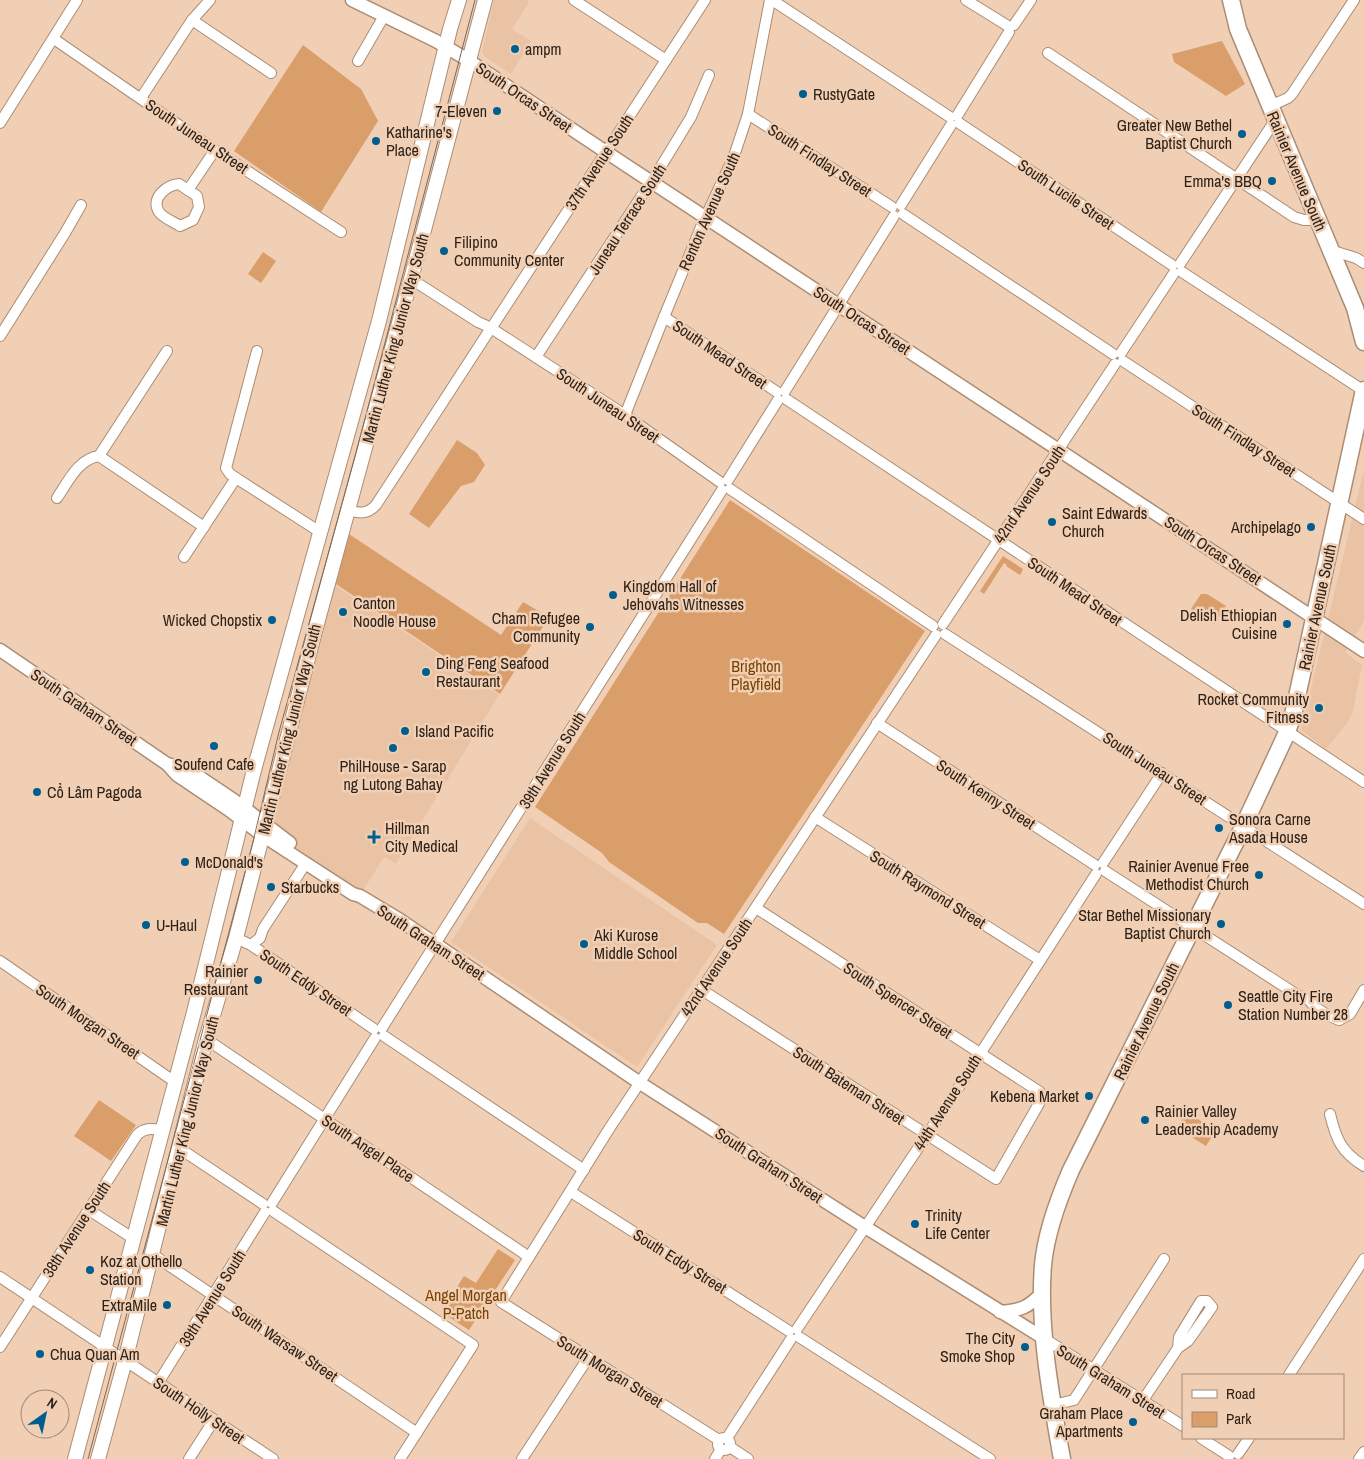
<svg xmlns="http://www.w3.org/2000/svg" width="1364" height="1459" font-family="'Archivo Narrow',sans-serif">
<rect width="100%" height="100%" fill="#f0cfb5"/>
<g fill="#eac3a4">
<polygon points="494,0 527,0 529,2 512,29 531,41 511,74 485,57 482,52"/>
<polygon points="1364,470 1364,621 1345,652 1362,665 1353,711 1348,722 1326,749 1301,730"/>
<polygon points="333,584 499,695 396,864 384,857 362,892 269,832"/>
<polygon points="530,818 717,945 637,1067 451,942"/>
</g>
<g fill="#da9e6a">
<polygon points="1222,41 1245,84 1226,96 1174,62 1172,54"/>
<polygon points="303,45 361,89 378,121 321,212 234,151"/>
<polygon points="263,252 276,261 261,283 248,274"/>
<polygon points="457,440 477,453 485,465 474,482 461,486 429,528 409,514"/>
<polygon points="730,500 925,631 724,934 707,923 698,923 609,862 602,853 535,807"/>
<polygon points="349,534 501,635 523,602 549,617 500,694 336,584"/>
<polygon points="1003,556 1023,569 1020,575 1006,566 1007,565 1004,563 984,594 980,591"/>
<polygon points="1201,594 1207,594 1226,606 1214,624 1191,609"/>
<polygon points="99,1100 136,1125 111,1161 74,1136"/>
<polygon points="1186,1112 1216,1130 1206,1146 1177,1128"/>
<polygon points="498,1249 515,1260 469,1330 441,1312 464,1276 476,1283"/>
</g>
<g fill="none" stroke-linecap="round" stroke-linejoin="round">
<g stroke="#ab8d74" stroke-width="12">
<g id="minor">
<polyline points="574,0 666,60"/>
<polyline points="772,0 950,117"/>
<polyline points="966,0 1008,26"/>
<polyline points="192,20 271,73"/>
<polyline points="1014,25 1031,0"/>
<polyline points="54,39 215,150 341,232"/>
<polyline points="1048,53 1294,217 1304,220 1318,220"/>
<polyline points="358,61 384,16"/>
<polyline points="141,98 192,20 210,0"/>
<polyline points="1270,106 1288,98 1292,94 1354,0"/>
<polyline points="748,114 892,207"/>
<polyline points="957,116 1009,32"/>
<polyline points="0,123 77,0"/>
<polyline points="959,123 1172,265"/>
<path d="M179 184 197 196 199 207 193 220 180 226C174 222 163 218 159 212 150 198 167 185 179 184Z"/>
<polyline points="188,190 215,150"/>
<polyline points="901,205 951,125"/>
<polyline points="903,214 1113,354"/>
<polyline points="1330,250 1356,258 1364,263"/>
<polyline points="1180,264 1276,119"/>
<polyline points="1182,272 1364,391"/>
<polyline points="411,279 478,322 487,326"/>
<polyline points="664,317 777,392"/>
<polyline points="494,324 705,0"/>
<polyline points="494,330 625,415 720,482"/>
<polyline points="0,336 65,233 81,205"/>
<polyline points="257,351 226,468 230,474 236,478 320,532"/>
<polyline points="1121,353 1174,273"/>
<polyline points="536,357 660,168 691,117 709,75"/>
<polyline points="1123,361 1364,519"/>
<polyline points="785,391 894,216"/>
<polyline points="786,399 1364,782"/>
<polyline points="625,415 664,317 701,227 734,156 748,114 770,0"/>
<polyline points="99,456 204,527"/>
<polyline points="728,480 778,400"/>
<polyline points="730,489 933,626"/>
<path d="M57 498C68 482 78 459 99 456L167 351"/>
<path d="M347 510C359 513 367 515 376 505L489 331"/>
<polyline points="184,557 236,478"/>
<polyline points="943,624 1115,364"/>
<polyline points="945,634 1364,904"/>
<polyline points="877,723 1095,865"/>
<polyline points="815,817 1040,960"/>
<polyline points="1103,863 1162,773"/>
<path d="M1105 871 1299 996C1307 997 1309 1000 1313 1005 1320 1011 1331 1017 1339 1020L1350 1014 1364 990"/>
<polyline points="236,938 251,945 374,1029"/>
<polyline points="251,945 260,938 263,929 306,863"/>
<polyline points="0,961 175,1082"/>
<polyline points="702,990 996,1179 1041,1100 1040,1092 756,908"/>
<polyline points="382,1028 722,490"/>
<polyline points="384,1036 584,1170"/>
<polyline points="206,1039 529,1257"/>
<path d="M1330 1114C1336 1139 1341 1152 1364 1166"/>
<polyline points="179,1148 263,1204"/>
<polyline points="571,1192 789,1331"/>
<polyline points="272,1203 375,1038"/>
<polyline points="89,1210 134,1239"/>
<polyline points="273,1211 473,1345 400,1459"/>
<polyline points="152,1254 417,1433"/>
<polyline points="0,1277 273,1459"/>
<polyline points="797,1329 951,1099 1096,874"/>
<polyline points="799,1337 990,1459"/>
<polyline points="1045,1339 1183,1426"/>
<path d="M0 1347 137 1135C145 1127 153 1129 163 1130"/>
<polyline points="1289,1375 1364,1259"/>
<polyline points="158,1383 265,1212"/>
<polyline points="1143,1400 1178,1348 1179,1337 1201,1301 1207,1301 1212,1307 1188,1341 1178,1348"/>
<polyline points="1053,1405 1074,1400 1164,1259"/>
<circle cx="724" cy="1444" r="6"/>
<polyline points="727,1438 791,1339"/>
<polyline points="1201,1438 1229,1456"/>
<polyline points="719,1440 501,1302 609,1129 936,635"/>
<polyline points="730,1447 748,1459"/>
<polyline points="1238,1454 1249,1438"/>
<polyline points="189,1459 214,1420"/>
<polyline points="522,1459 588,1358"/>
<polyline points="715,1459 721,1449"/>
<polyline points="1359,1459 1364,1452"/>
</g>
</g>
<g stroke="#ab8d74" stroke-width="15">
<g id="tertiary">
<polyline points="352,0 436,41 468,60 606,152 1364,651"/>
<polyline points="0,650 167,764 177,775 229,810 262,835 353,894 360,896 400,920 640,1083 865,1227 1045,1339"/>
<polyline points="167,764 186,768 235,801 290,843"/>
<path d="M1000 1312C1021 1310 1028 1308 1043 1292"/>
</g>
</g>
<g stroke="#ab8d74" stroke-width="16">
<g id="secondary">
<polyline points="75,1459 194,1012 254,770 379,321 450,29 459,0"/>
<polyline points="98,1459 125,1361 206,1039 236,938 315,631 411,279 485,0"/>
</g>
</g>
<g stroke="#ab8d74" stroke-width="19">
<g id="primary">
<polyline points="1231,0 1238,29 1355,308 1364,342"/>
<path d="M1062 1459C1051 1397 1038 1328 1043 1265 1046 1232 1058 1200 1071 1170L1244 825 1285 737 1293 715 1305 660 1364 390"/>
</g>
</g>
<use href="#minor" stroke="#fff" stroke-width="10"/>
<use href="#tertiary" stroke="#fff" stroke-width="12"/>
<use href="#secondary" stroke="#fff" stroke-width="14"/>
<use href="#primary" stroke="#fff" stroke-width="16"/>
<polyline stroke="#7d6958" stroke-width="1" points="88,1459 252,846 279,732 356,453 475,0"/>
</g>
<g fill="#005e8f" stroke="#f0cfb5" stroke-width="2">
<circle cx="515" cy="49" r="5"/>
<circle cx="803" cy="94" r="5"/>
<circle cx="497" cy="111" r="5"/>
<circle cx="1242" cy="134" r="5"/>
<circle cx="376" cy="141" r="5"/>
<circle cx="1272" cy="181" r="5"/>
<circle cx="444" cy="251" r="5"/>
<circle cx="1052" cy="522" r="5"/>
<circle cx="1311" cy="527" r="5"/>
<circle cx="613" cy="595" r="5"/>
<circle cx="343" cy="612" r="5"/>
<circle cx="272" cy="620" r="5"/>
<circle cx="1287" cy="624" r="5"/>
<circle cx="590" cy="627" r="5"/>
<circle cx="426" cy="672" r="5"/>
<circle cx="1319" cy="708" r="5"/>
<circle cx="405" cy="731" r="5"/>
<circle cx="214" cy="746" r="5"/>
<circle cx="393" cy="748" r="5"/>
<circle cx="37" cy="792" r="5"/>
<circle cx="1219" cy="828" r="5"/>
<path d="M371.5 829.5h5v5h5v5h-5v5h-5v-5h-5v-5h5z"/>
<circle cx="185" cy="862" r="5"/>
<circle cx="1259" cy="875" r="5"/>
<circle cx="271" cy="887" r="5"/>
<circle cx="1221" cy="924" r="5"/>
<circle cx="146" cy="925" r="5"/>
<circle cx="584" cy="944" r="5"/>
<circle cx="258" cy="980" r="5"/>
<circle cx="1228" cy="1005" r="5"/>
<circle cx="1089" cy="1096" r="5"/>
<circle cx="1145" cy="1120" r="5"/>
<circle cx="915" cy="1224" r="5"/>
<circle cx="90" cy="1270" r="5"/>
<circle cx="167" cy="1305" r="5"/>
<circle cx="1025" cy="1347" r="5"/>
<circle cx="40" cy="1354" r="5"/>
<circle cx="1133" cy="1422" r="5"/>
</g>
<g text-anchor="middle" stroke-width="5" stroke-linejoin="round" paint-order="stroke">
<g font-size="16" fill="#2e2218" stroke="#f0cfb5" text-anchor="start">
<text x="525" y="55">ampm</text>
<text x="813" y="100">RustyGate</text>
<text x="487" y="117" text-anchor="end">7-Eleven</text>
<text x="1232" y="131" text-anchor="end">Greater New Bethel<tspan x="1232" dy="18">Baptist Church</tspan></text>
<text x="386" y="138">Katharine's<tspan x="386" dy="18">Place</tspan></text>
<text x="1262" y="187" text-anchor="end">Emma's BBQ</text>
<text x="454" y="248">Filipino<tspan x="454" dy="18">Community Center</tspan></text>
<text x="1062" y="519">Saint Edwards<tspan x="1062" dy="18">Church</tspan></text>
<text x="1301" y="533" text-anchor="end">Archipelago</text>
<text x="623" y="592">Kingdom Hall of<tspan x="623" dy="18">Jehovahs Witnesses</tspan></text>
<text x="353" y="609">Canton<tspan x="353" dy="18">Noodle House</tspan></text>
<text x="1277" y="621" text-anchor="end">Delish Ethiopian<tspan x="1277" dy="18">Cuisine</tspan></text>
<text x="580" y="624" text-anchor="end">Cham Refugee<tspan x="580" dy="18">Community</tspan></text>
<text x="262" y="626" text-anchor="end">Wicked Chopstix</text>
<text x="436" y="669">Ding Feng Seafood<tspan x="436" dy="18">Restaurant</tspan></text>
<text x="1309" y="705" text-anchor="end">Rocket Community<tspan x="1309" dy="18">Fitness</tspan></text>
<text x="415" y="737">Island Pacific</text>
<text x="214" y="770" text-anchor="middle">Soufend Cafe</text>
<text x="393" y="772" text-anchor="middle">PhilHouse - Sarap<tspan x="393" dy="18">ng Lutong Bahay</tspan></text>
<text x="47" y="798">Cổ Lâm Pagoda</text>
<text x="1229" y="825">Sonora Carne<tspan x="1229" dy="18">Asada House</tspan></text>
<text x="385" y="834">Hillman<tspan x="385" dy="18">City Medical</tspan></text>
<text x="195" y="868">McDonald's</text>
<text x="1249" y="872" text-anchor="end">Rainier Avenue Free<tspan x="1249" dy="18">Methodist Church</tspan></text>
<text x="281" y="893">Starbucks</text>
<text x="1211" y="921" text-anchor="end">Star Bethel Missionary<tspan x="1211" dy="18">Baptist Church</tspan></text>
<text x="156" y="931">U-Haul</text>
<text x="594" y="941">Aki Kurose<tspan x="594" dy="18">Middle School</tspan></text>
<text x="248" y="977" text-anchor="end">Rainier<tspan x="248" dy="18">Restaurant</tspan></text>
<text x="1238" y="1002">Seattle City Fire<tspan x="1238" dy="18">Station Number 28</tspan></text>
<text x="1079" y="1102" text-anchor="end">Kebena Market</text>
<text x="1155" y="1117">Rainier Valley<tspan x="1155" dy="18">Leadership Academy</tspan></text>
<text x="925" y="1221">Trinity<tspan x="925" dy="18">Life Center</tspan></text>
<text x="100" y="1267">Koz at Othello<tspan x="100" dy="18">Station</tspan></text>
<text x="157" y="1311" text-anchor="end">ExtraMile</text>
<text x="1015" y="1344" text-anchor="end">The City<tspan x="1015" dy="18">Smoke Shop</tspan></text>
<text x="50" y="1360">Chua Quan Am</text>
<text x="1123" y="1419" text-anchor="end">Graham Place<tspan x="1123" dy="18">Apartments</tspan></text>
</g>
<g font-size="16" fill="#2e2218" stroke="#f0cfb5">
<text transform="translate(524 97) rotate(34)" y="6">South Orcas Street</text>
<text transform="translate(197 136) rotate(34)" y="6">South Juneau Street</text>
<text transform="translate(820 160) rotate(33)" y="6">South Findlay Street</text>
<text transform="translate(599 162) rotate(-57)" y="6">37th Avenue South</text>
<text transform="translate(1297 171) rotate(67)" y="6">Rainier Avenue South</text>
<text transform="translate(1066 194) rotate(34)" y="6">South Lucile Street</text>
<text transform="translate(709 211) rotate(-66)" y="6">Renton Avenue South</text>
<text transform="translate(627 219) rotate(-57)" y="6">Juneau Terrace South</text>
<text transform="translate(862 320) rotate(33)" y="6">South Orcas Street</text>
<text transform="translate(395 338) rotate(-75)" y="6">Martin Luther King Junior Way South</text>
<text transform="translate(720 354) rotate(34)" y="6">South Mead Street</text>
<text transform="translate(608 405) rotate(34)" y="6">South Juneau Street</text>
<text transform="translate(1244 440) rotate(33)" y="6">South Findlay Street</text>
<text transform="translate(1029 494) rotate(-56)" y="6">42nd Avenue South</text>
<text transform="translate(1213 550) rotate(33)" y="6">South Orcas Street</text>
<text transform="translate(1075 591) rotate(34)" y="6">South Mead Street</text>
<text transform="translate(1317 607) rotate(-78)" y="6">Rainier Avenue South</text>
<text transform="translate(84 707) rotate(34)" y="6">South Graham Street</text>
<text transform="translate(289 729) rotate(-76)" y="6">Martin Luther King Junior Way South</text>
<text transform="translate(552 760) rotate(-58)" y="6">39th Avenue South</text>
<text transform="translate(1155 768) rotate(33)" y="6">South Juneau Street</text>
<text transform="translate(986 794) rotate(33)" y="6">South Kenny Street</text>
<text transform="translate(928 889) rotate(32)" y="6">South Raymond Street</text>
<text transform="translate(431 942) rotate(33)" y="6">South Graham Street</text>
<text transform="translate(716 967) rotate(-56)" y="6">42nd Avenue South</text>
<text transform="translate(306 982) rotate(34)" y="6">South Eddy Street</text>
<text transform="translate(898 1000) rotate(33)" y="6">South Spencer Street</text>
<text transform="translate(88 1021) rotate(34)" y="6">South Morgan Street</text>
<text transform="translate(1146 1021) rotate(-64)" y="6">Rainier Avenue South</text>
<text transform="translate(849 1085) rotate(33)" y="6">South Bateman Street</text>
<text transform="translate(947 1102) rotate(-57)" y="6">44th Avenue South</text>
<text transform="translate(187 1121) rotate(-76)" y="6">Martin Luther King Junior Way South</text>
<text transform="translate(368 1148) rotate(34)" y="6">South Angel Place</text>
<text transform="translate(769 1165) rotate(33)" y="6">South Graham Street</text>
<text transform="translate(76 1229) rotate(-57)" y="6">38th Avenue South</text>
<text transform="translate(680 1261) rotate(32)" y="6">South Eddy Street</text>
<text transform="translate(212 1298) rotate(-58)" y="6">39th Avenue South</text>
<text transform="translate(285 1343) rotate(34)" y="6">South Warsaw Street</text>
<text transform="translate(610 1371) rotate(32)" y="6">South Morgan Street</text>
<text transform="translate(1111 1381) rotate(32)" y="6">South Graham Street</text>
<text transform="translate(199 1410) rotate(34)" y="6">South Holly Street</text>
</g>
<g font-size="16" fill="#7a4200" stroke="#f0cfb5">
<text x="756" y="672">Brighton<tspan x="756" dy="18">Playfield</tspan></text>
<text x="466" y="1301">Angel Morgan<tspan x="466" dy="18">P-Patch</tspan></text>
</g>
</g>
<rect x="1182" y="1374" width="162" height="65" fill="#f0cfb5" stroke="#a28a76"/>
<rect x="1192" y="1390" width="25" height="8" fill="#ffffff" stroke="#a28a76"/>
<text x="1226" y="1399" font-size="15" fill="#2e2218">Road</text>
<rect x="1192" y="1412" width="25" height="15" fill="#da9e6a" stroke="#a28a76"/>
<text x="1226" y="1424" font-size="15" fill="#2e2218">Park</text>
<g transform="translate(45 1414) rotate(33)"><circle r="24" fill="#f0cfb5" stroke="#a28a76"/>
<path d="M0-4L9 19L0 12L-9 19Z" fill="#005e8f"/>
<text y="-8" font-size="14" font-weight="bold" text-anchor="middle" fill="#2e2218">N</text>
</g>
</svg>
